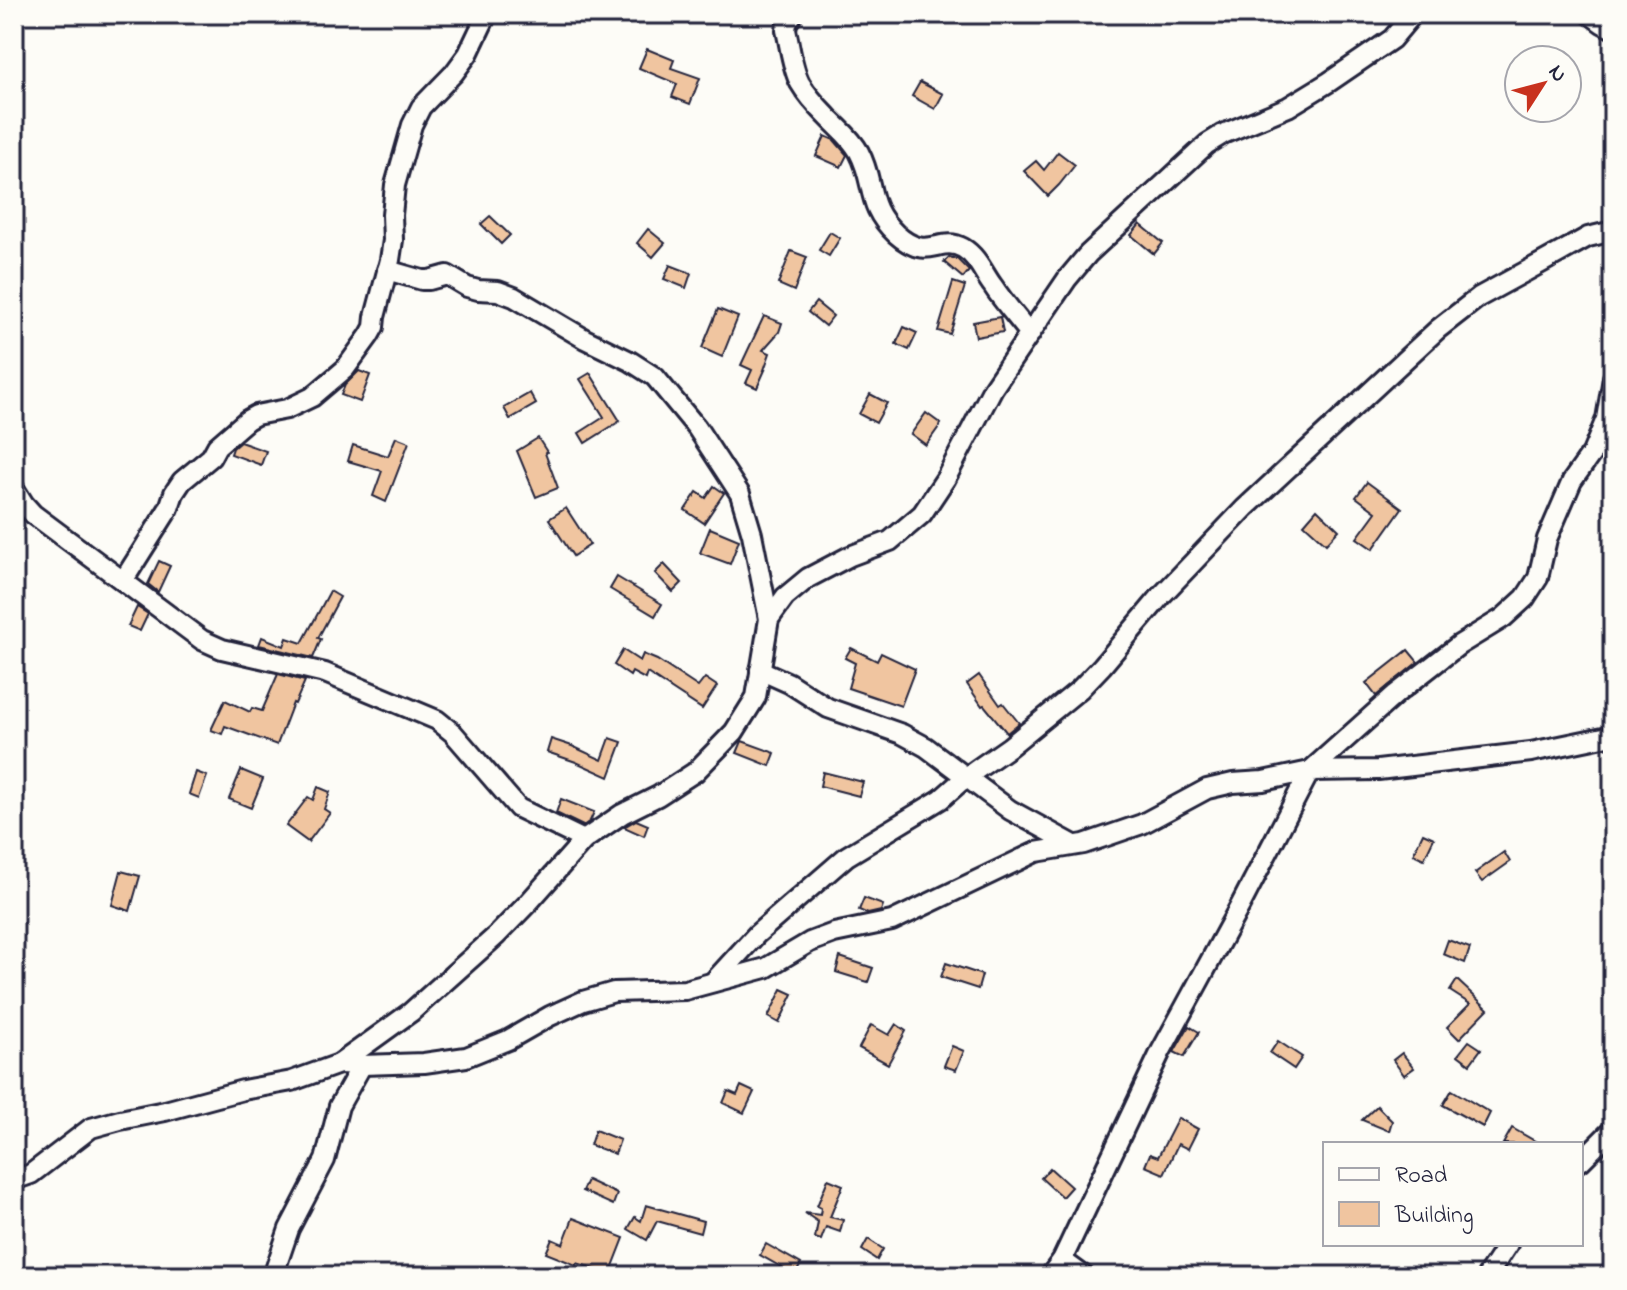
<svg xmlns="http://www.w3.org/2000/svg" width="1627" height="1290" font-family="'Indie Flower',sans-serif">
<rect width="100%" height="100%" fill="#fdfcf7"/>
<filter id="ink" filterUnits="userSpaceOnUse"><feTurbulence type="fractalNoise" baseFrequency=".0125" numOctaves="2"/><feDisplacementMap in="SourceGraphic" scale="16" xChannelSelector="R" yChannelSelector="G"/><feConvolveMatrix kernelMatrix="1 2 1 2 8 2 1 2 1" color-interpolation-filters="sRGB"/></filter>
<g filter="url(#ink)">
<g fill="#f0c5a0" stroke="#22223b" stroke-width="2">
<polygon points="647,49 674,60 671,68 700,78 690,104 672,97 677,84 639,68"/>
<polygon points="920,82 943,94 935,109 912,96"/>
<polygon points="825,136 834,140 847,155 841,167 816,156"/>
<polygon points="1058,152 1075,165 1059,185 1048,196 1024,171 1036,161 1044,170"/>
<polygon points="490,216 510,235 501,244 481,224"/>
<polygon points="1140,224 1163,243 1154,254 1131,235"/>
<polygon points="648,229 665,243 653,257 637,243"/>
<polygon points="830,232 840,238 829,256 819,250"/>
<polygon points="791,251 807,257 794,291 778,284"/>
<polygon points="949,257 957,259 969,271 963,278 944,262"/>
<polygon points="670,265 691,273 686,288 664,279"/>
<polygon points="953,282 965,286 950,334 938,331"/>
<polygon points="816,302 833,316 825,326 808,312"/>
<polygon points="718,309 738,317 722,357 702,348"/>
<polygon points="764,316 782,323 779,332 763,350 770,353 764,370 765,370 757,388 746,383 752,370 741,365"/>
<polygon points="1000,317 1003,332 976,337 973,322"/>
<polygon points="904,327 917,333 909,350 896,344"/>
<polygon points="359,371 370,375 360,402 341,395 345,385"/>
<polygon points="590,373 620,421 585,443 579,433 604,417 580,379"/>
<polygon points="530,393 536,404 510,419 504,408"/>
<polygon points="870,394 887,403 876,423 859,414"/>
<polygon points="926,413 941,424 926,445 911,434"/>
<polygon points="396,437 409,442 386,502 373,496 382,471 348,461 353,445 388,456"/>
<polygon points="538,438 547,452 545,453 558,488 536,497 517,451"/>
<polygon points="240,442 266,451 261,465 231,454 233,448"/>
<polygon points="1367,482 1402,508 1373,549 1357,538 1376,512 1356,497"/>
<polygon points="714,486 724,493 704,523 685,510 697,492 706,498"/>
<polygon points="566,508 590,545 573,556 549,519"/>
<polygon points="1317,509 1339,530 1326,544 1304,524"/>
<polygon points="710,528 739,540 730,564 700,553"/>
<polygon points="159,561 170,566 158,592 148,584"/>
<polygon points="664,564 682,583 673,592 655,573"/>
<polygon points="617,577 662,604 655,616 610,589"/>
<polygon points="330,591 340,597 318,638 321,639 313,658 259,645 262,637 284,646 287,638 302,643"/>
<polygon points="137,607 148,614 140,631 128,626"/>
<polygon points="851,648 877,661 881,653 915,669 901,706 848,688 855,663 845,658"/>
<polygon points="623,650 640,661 643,654 657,660 698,687 705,678 717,686 702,709 647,673 645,679 632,672 630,676 614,665"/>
<polygon points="1408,650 1418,662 1376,696 1366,683"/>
<polygon points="278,674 305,681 295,704 293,703 277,745 225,726 222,734 211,730 225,700 250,712 252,708 262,711"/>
<polygon points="979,675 1000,705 1003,703 1019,723 1007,733 984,705 982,706 967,684"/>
<polygon points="610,738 622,742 609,777 576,762 547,752 551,739 572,746 602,760"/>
<polygon points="742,741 775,753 770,766 737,753"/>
<polygon points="241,770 263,779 251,808 229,799"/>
<polygon points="196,772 207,776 199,798 189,794"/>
<polygon points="823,772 863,782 859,796 820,786"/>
<polygon points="318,787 330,792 324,809 330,813 308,842 286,826 308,797 313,800"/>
<polygon points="561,799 594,812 590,821 583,826 556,813"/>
<polygon points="636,820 648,825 644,836 624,827"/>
<polygon points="1423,833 1434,838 1424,859 1413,854"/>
<polygon points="1504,852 1510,862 1482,882 1475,873"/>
<polygon points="121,871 140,876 130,911 112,905"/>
<polygon points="864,898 883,905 881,911 868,914 859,910"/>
<polygon points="1448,940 1470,948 1465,963 1443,954"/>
<polygon points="840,957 873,968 868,982 836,972"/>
<polygon points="946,963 982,975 978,989 941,977"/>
<polygon points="1457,980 1488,1009 1459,1039 1447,1027 1470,1004 1450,991"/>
<polygon points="782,989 793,994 779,1023 768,1017"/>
<polygon points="896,1024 906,1031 888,1064 859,1048 871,1025 889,1035"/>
<polygon points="1189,1026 1199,1032 1184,1057 1174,1052"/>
<polygon points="1278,1041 1302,1057 1294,1069 1270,1053"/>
<polygon points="1469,1041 1481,1049 1470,1064 1458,1055"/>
<polygon points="952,1046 964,1051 956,1070 944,1066"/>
<polygon points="1402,1053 1414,1068 1404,1075 1393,1060"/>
<polygon points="741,1086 754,1092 744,1113 723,1103 728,1091 737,1095"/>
<polygon points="1452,1090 1490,1113 1483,1127 1443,1105"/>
<polygon points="1377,1106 1392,1121 1389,1131 1362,1120"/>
<polygon points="1178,1118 1198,1129 1188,1149 1178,1144 1164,1174 1145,1166 1150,1154 1158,1157"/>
<polygon points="1512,1128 1540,1144 1503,1144"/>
<polygon points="595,1130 620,1140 615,1154 590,1145"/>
<polygon points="1050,1168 1071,1187 1062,1197 1041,1178"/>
<polygon points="828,1179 843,1185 830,1217 843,1220 840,1232 826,1227 821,1240 815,1238 818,1222 805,1213 820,1215 821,1208 817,1206"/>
<polygon points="587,1180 617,1194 613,1205 582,1191"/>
<polygon points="646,1205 703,1221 700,1233 657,1221 647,1240 628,1229 635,1217 641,1221"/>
<polygon points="573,1218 624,1238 610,1274 577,1263 576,1265 546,1253 552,1239 563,1244"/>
<polygon points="868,1239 883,1249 877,1260 862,1250"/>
<polygon points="766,1244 801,1264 795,1275 760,1255"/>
</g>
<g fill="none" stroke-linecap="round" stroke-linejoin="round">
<g stroke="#22223b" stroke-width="24">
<g id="street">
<path d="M793 14 787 23 786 30C790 46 792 68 800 83 807 95 817 106 827 116 838 128 851 137 859 152 876 184 865 205 896 234 928 263 939 235 963 248 978 257 983 273 993 286 1004 303 1018 318 1030 334"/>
<polyline points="1590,14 1602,23 1613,29"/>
<polyline points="387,270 422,280 429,280 447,275 467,287 478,290 498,291 514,297 585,339 630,361 655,377 697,428 740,494 752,534 769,619"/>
<polyline points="14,488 24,504 33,514 202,640 222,649 325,673 437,720 453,733 518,808 584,840"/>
<polyline points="123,581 169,508 174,493 182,481 211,457 217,446 247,420 256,415 287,409 312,397 345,369 369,336 374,327 375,317 390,260 393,240 392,215 395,185 412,125 421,107 454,73 468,54 487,14"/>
<polyline points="760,670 789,683 828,708 902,734 926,747 1010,810 1074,845"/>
<polyline points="713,982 757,934 847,856 941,799 966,777 1009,747 1080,689 1102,666 1160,597 1245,508 1438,329 1479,297 1523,273 1588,237 1613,231"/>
<polyline points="339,1064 362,1065 424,1063 466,1057 508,1040 550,1016 583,1001 614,992 685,990 766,968 810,942 834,933 892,921 1036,852 1084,844 1142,824 1207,789 1233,783 1263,781 1310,771 1396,694 1459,645 1503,618 1525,598 1538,578 1547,539 1572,481 1592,453 1606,419 1613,378"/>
<polyline points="1581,1161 1613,1129"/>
<polyline points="14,1180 31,1174 91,1128 120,1120 165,1111 243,1090 292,1081 339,1064 411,1012 497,935 529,902 584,840 622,814 658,796 695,772 734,732 756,697 769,619 785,597 808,578 850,556 890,541 922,514 946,478 993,388 1067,279 1088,254 1207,144 1223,134 1288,107 1329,82 1392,39 1413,14"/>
<polyline points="1062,1260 1084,1276"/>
<polyline points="273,1276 289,1229 325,1160 339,1106 362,1065"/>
<polyline points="1050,1276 1062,1260 1161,1051 1240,906 1310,771 1378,770 1531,752 1613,735"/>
<polyline points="1487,1276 1508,1244"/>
</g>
</g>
<use href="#street" stroke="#fdfcf7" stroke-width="18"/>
</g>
</g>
<rect width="1627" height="1290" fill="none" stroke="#fdfcf7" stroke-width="48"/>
<rect x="24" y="24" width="1579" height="1242" fill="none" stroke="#22223b" stroke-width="3" filter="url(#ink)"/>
<rect x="1323" y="1142" width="260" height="104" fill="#fdfcf7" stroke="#a5a5ac" stroke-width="2"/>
<rect x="1339" y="1168" width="40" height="12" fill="#fdfcf7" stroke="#a5a5ac" stroke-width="2"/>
<text x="1395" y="1182" font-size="24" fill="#22223b">Road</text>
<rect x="1339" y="1202" width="40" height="24" fill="#f0c5a0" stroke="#a5a5ac" stroke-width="2"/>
<text x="1395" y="1222" font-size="24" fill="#22223b">Building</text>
<g transform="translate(1543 84) rotate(54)"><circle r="38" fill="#fdfcf7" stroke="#a5a5ac" stroke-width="2"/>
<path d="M0-6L14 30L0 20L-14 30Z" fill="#c8321e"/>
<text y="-12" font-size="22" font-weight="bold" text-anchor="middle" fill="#22223b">N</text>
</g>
</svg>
